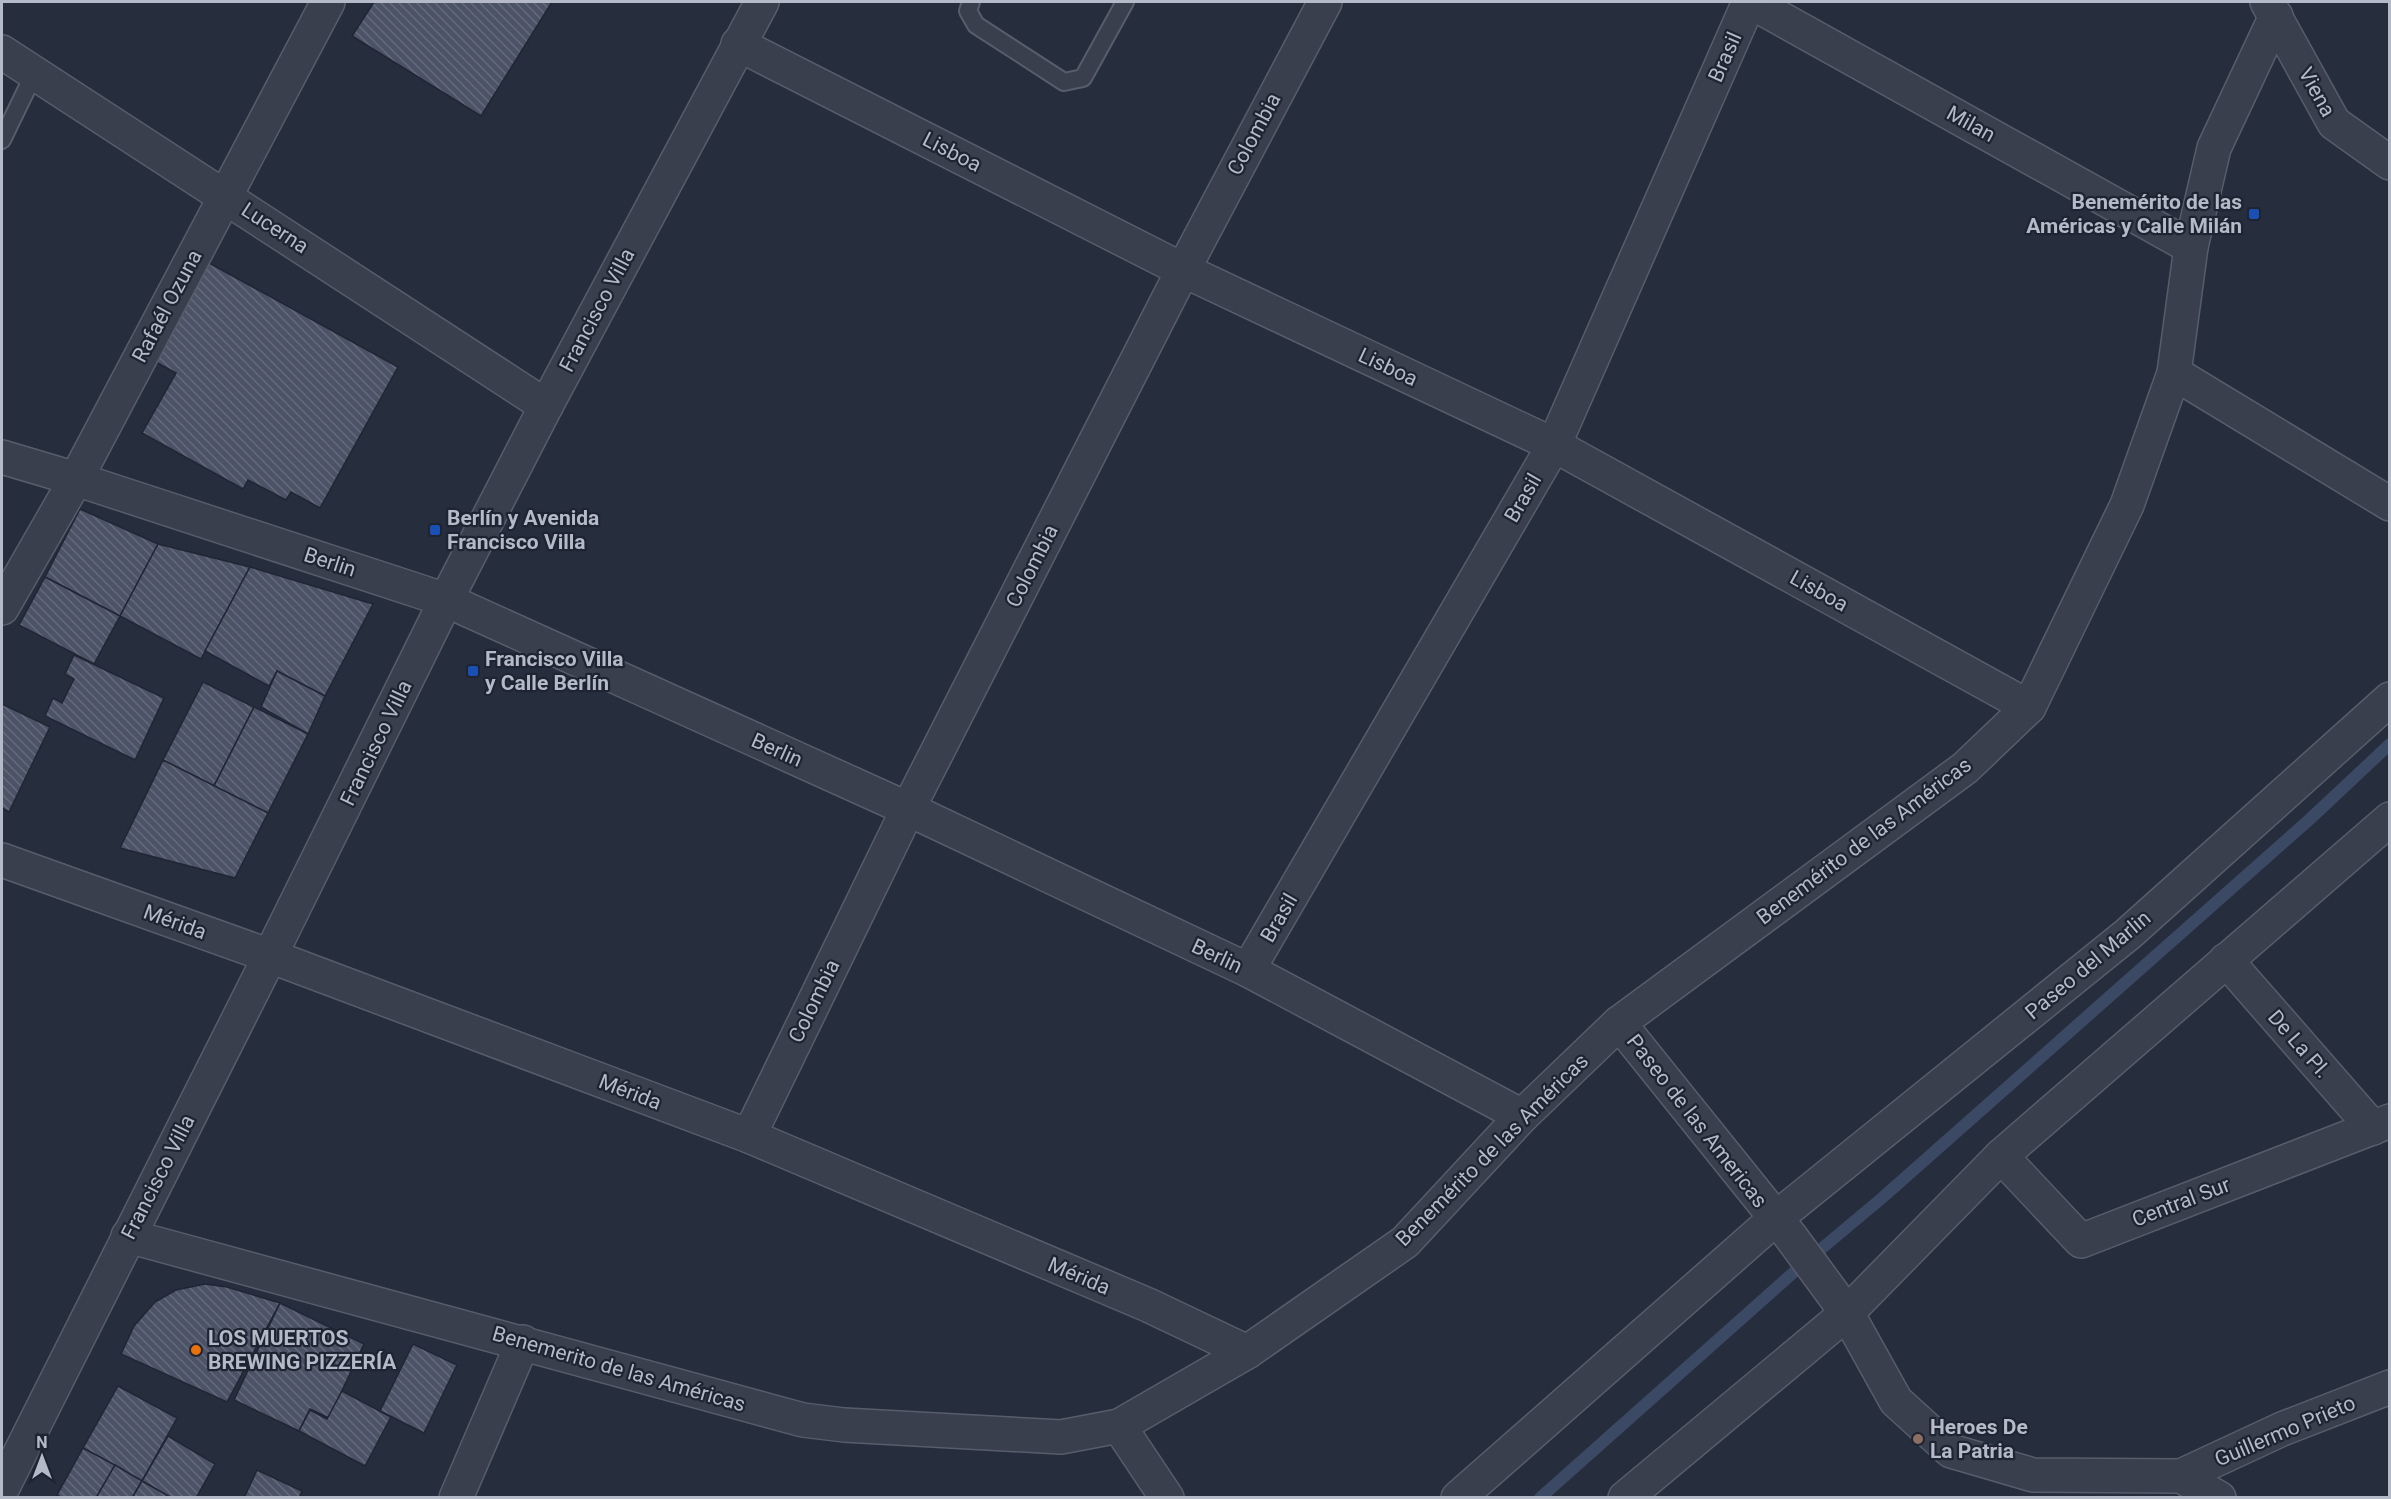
<svg xmlns="http://www.w3.org/2000/svg" width="2391" height="1499" font-family="Roboto,sans-serif">
<defs>
<pattern id="building-back-hatch" width="6" height="6" patternUnits="userSpaceOnUse" patternTransform="scale(1.5)"><rect width="6" height="6" fill="#4c5366"/><path d="M-1 5l2 2M0 0l6 6M5-1l2 2" fill="none" stroke="#646a7a"/></pattern>
</defs>
<rect width="100%" height="100%" fill="#262d3d"/>
<g fill="none" stroke-linecap="round" stroke-linejoin="round">
<polyline stroke="#3c4965" stroke-width="12" points="1540,1498 1802,1265 1882,1198 2310,819 2390,744"/>
</g>
<g fill="url(#building-back-hatch)" stroke="#202634" stroke-width="1.5">
<polygon points="374,2 552,2 481,116 352,36"/>
<polygon points="200,258 398,367 320,508 291,492 286,500 248,480 243,489 142,433 176,373 145,356"/>
<polygon points="80,509 158,544 120,616 45,577"/>
<polygon points="158,544 250,567 201,659 120,616"/>
<polygon points="250,567 373,604 325,696 277,671 269,686 205,651"/>
<polygon points="45,577 120,616 94,664 19,625"/>
<polygon points="74,655 164,698 135,760 45,716 53,698 62,703 74,679 65,674"/>
<polygon points="277,671 325,696 308,734 261,707"/>
<polygon points="203,682 254,707 214,786 163,760"/>
<polygon points="2,704 50,727 9,812 2,808"/>
<polygon points="254,707 308,734 268,813 214,786"/>
<polygon points="163,760 268,813 235,878 120,848"/>
<polygon points="205,1284 227,1287 280,1303 227,1402 121,1354 134,1326 155,1302 176,1290"/>
<polygon points="280,1303 364,1344 329,1418 310,1409 299,1431 234,1400"/>
<polygon points="413,1344 457,1365 424,1433 380,1411"/>
<polygon points="118,1386 177,1418 142,1481 83,1448"/>
<polygon points="342,1391 391,1417 365,1466 299,1431 310,1410 327,1419"/>
<polygon points="168,1436 215,1464 196,1498 171,1498 142,1481"/>
<polygon points="83,1448 115,1465 96,1498 62,1498 57,1495"/>
<polygon points="115,1465 142,1481 132,1498 96,1498"/>
<polygon points="257,1470 302,1491 299,1498 244,1498"/>
<polygon points="142,1481 172,1498 132,1498"/>
</g>
<g fill="none" stroke-linecap="round" stroke-linejoin="round">
<g stroke="#575d6b" stroke-width="20">
<g id="service">
<polyline points="971,2 968,11 976,25 1064,82 1083,78 1125,2"/>
<polyline points="2,140 34,74"/>
</g>
</g>
<g stroke="#575d6b" stroke-width="36">
<g id="minor">
<polyline points="1751,2 2191,247"/>
<polyline points="738,44 1183,270 1554,445 2029,707"/>
<polyline points="2,52 546,406"/>
<polyline points="2174,373 2390,504"/>
<polyline points="2,457 76,479 446,600 908,809 1248,970 1522,1116"/>
<polyline points="2,608 76,479 328,2"/>
<polyline points="2,860 270,956 749,1136 1148,1305 1247,1352"/>
<polyline points="2226,960 2373,1128"/>
<polyline points="1248,970 1554,445 1749,2"/>
<polyline points="1619,1023 1791,1237 1847,1313 1896,1401 1951,1451 2033,1475 2181,1476 2219,1498"/>
<polyline points="749,1136 908,809 1183,270 1325,2"/>
<polyline points="2001,1156 2081,1241 2390,1121"/>
<polyline points="128,1236 803,1420 844,1425 1061,1437 1119,1426 1247,1352 1405,1242 1522,1116 1619,1023 1965,768 2029,707 2127,505 2174,373 2191,247 2214,148 2276,16"/>
<polyline points="1119,1426 1167,1498"/>
<polyline points="2181,1476 2282,1429 2390,1387"/>
<polyline points="456,1498 523,1342"/>
<polyline points="1458,1498 1775,1219 2128,934 2390,699"/>
<polyline points="1625,1498 1847,1313 2001,1156 2390,819"/>
</g>
</g>
<g stroke="#575d6b" stroke-width="36">
<g id="tertiary">
<polyline points="2267,2 2334,123 2390,163"/>
<polyline points="2,1489 270,956 446,600 546,406 762,2"/>
</g>
</g>
<use href="#service" stroke="#393f4d" stroke-width="16"/>
<use href="#minor" stroke="#393f4d" stroke-width="33"/>
<use href="#tertiary" stroke="#393f4d" stroke-width="33"/>
</g>
<g fill="#1a4fb4" stroke="#1e2432" stroke-width="2">
<rect x="2248" y="208" width="12" height="12" rx="3"/>
<rect x="429" y="524" width="12" height="12" rx="3"/>
<rect x="467" y="665" width="12" height="12" rx="3"/>
</g>
<circle fill="#e8710a" stroke="#1e2432" stroke-width="2" cx="196" cy="1350" r="6"/>
<circle fill="#8d6e63" stroke="#1e2432" stroke-width="2" cx="1918" cy="1439" r="6"/>
<g text-anchor="middle" stroke-width="4.5" stroke-linejoin="round" paint-order="stroke">
<g font-size="21" fill="#b5bac8" stroke="#1e2432">
<text transform="translate(1725 57) rotate(-66)" y="7">Brasil</text>
<text transform="translate(2317 92) rotate(61)" y="7">Viena</text>
<text transform="translate(1971 124) rotate(29)" y="7">Milan</text>
<text transform="translate(1254 134) rotate(-62)" y="7">Colombia</text>
<text transform="translate(952 152) rotate(27)" y="7">Lisboa</text>
<text transform="translate(275 228) rotate(33)" y="7">Lucerna</text>
<text transform="translate(167 306) rotate(-62)" y="7">Rafaél Ozuna</text>
<text transform="translate(597 310) rotate(-62)" y="7">Francisco Villa</text>
<text transform="translate(1388 367) rotate(25)" y="7">Lisboa</text>
<text transform="translate(1523 498) rotate(-60)" y="7">Brasil</text>
<text transform="translate(330 562) rotate(18)" y="7">Berlin</text>
<text transform="translate(1032 566) rotate(-63)" y="7">Colombia</text>
<text transform="translate(1819 591) rotate(29)" y="7">Lisboa</text>
<text transform="translate(376 743) rotate(-64)" y="7">Francisco Villa</text>
<text transform="translate(777 750) rotate(24)" y="7">Berlin</text>
<text transform="translate(1864 841) rotate(-37)" y="7">Benemérito de las Américas</text>
<text transform="translate(1279 918) rotate(-60)" y="7">Brasil</text>
<text transform="translate(175 922) rotate(20)" y="7">Mérida</text>
<text transform="translate(1217 956) rotate(25)" y="7">Berlin</text>
<text transform="translate(2088 965) rotate(-40)" y="7">Paseo del Marlin</text>
<text transform="translate(814 1001) rotate(-64)" y="7">Colombia</text>
<text transform="translate(2299 1044) rotate(49)" y="7">De La Pl.</text>
<text transform="translate(630 1092) rotate(21)" y="7">Mérida</text>
<text transform="translate(1697 1121) rotate(52)" y="7">Paseo de las Americas</text>
<text transform="translate(1492 1150) rotate(-45)" y="7">Benemérito de las Américas</text>
<text transform="translate(158 1177) rotate(-63)" y="7">Francisco Villa</text>
<text transform="translate(2181 1202) rotate(-21)" y="7">Central Sur</text>
<text transform="translate(1079 1276) rotate(23)" y="7">Mérida</text>
<text transform="translate(619 1369) rotate(16)" y="7">Benemerito de las Américas</text>
<text transform="translate(2285 1431) rotate(-23)" y="7">Guillermo Prieto</text>
</g>
<g font-size="21" font-weight="bold" fill="#b5bac8" stroke="#1e2432" text-anchor="start">
<text x="2242" y="209" text-anchor="end">Benemérito de las<tspan x="2242" dy="24">Américas y Calle Milán</tspan></text>
<text x="447" y="525">Berlín y Avenida<tspan x="447" dy="24">Francisco Villa</tspan></text>
<text x="485" y="666">Francisco Villa<tspan x="485" dy="24">y Calle Berlín</tspan></text>
<text x="208" y="1345">LOS MUERTOS<tspan x="208" dy="24">BREWING PIZZERÍA</tspan></text>
<text x="1930" y="1434">Heroes De<tspan x="1930" dy="24">La Patria</tspan></text>
</g>
</g>
<rect width="2391" height="1499" fill="none" stroke="#b5bac8" stroke-width="6"/>
<g transform="translate(42 1457)" stroke="#1e2432" stroke-width="4.5" paint-order="stroke">
<path d="M0-4.5L10 22L0 15L-10 22Z" fill="#b5bac8"/>
<text y="-9" font-size="16" font-weight="bold" text-anchor="middle" fill="#b5bac8">N</text>
</g>
</svg>
